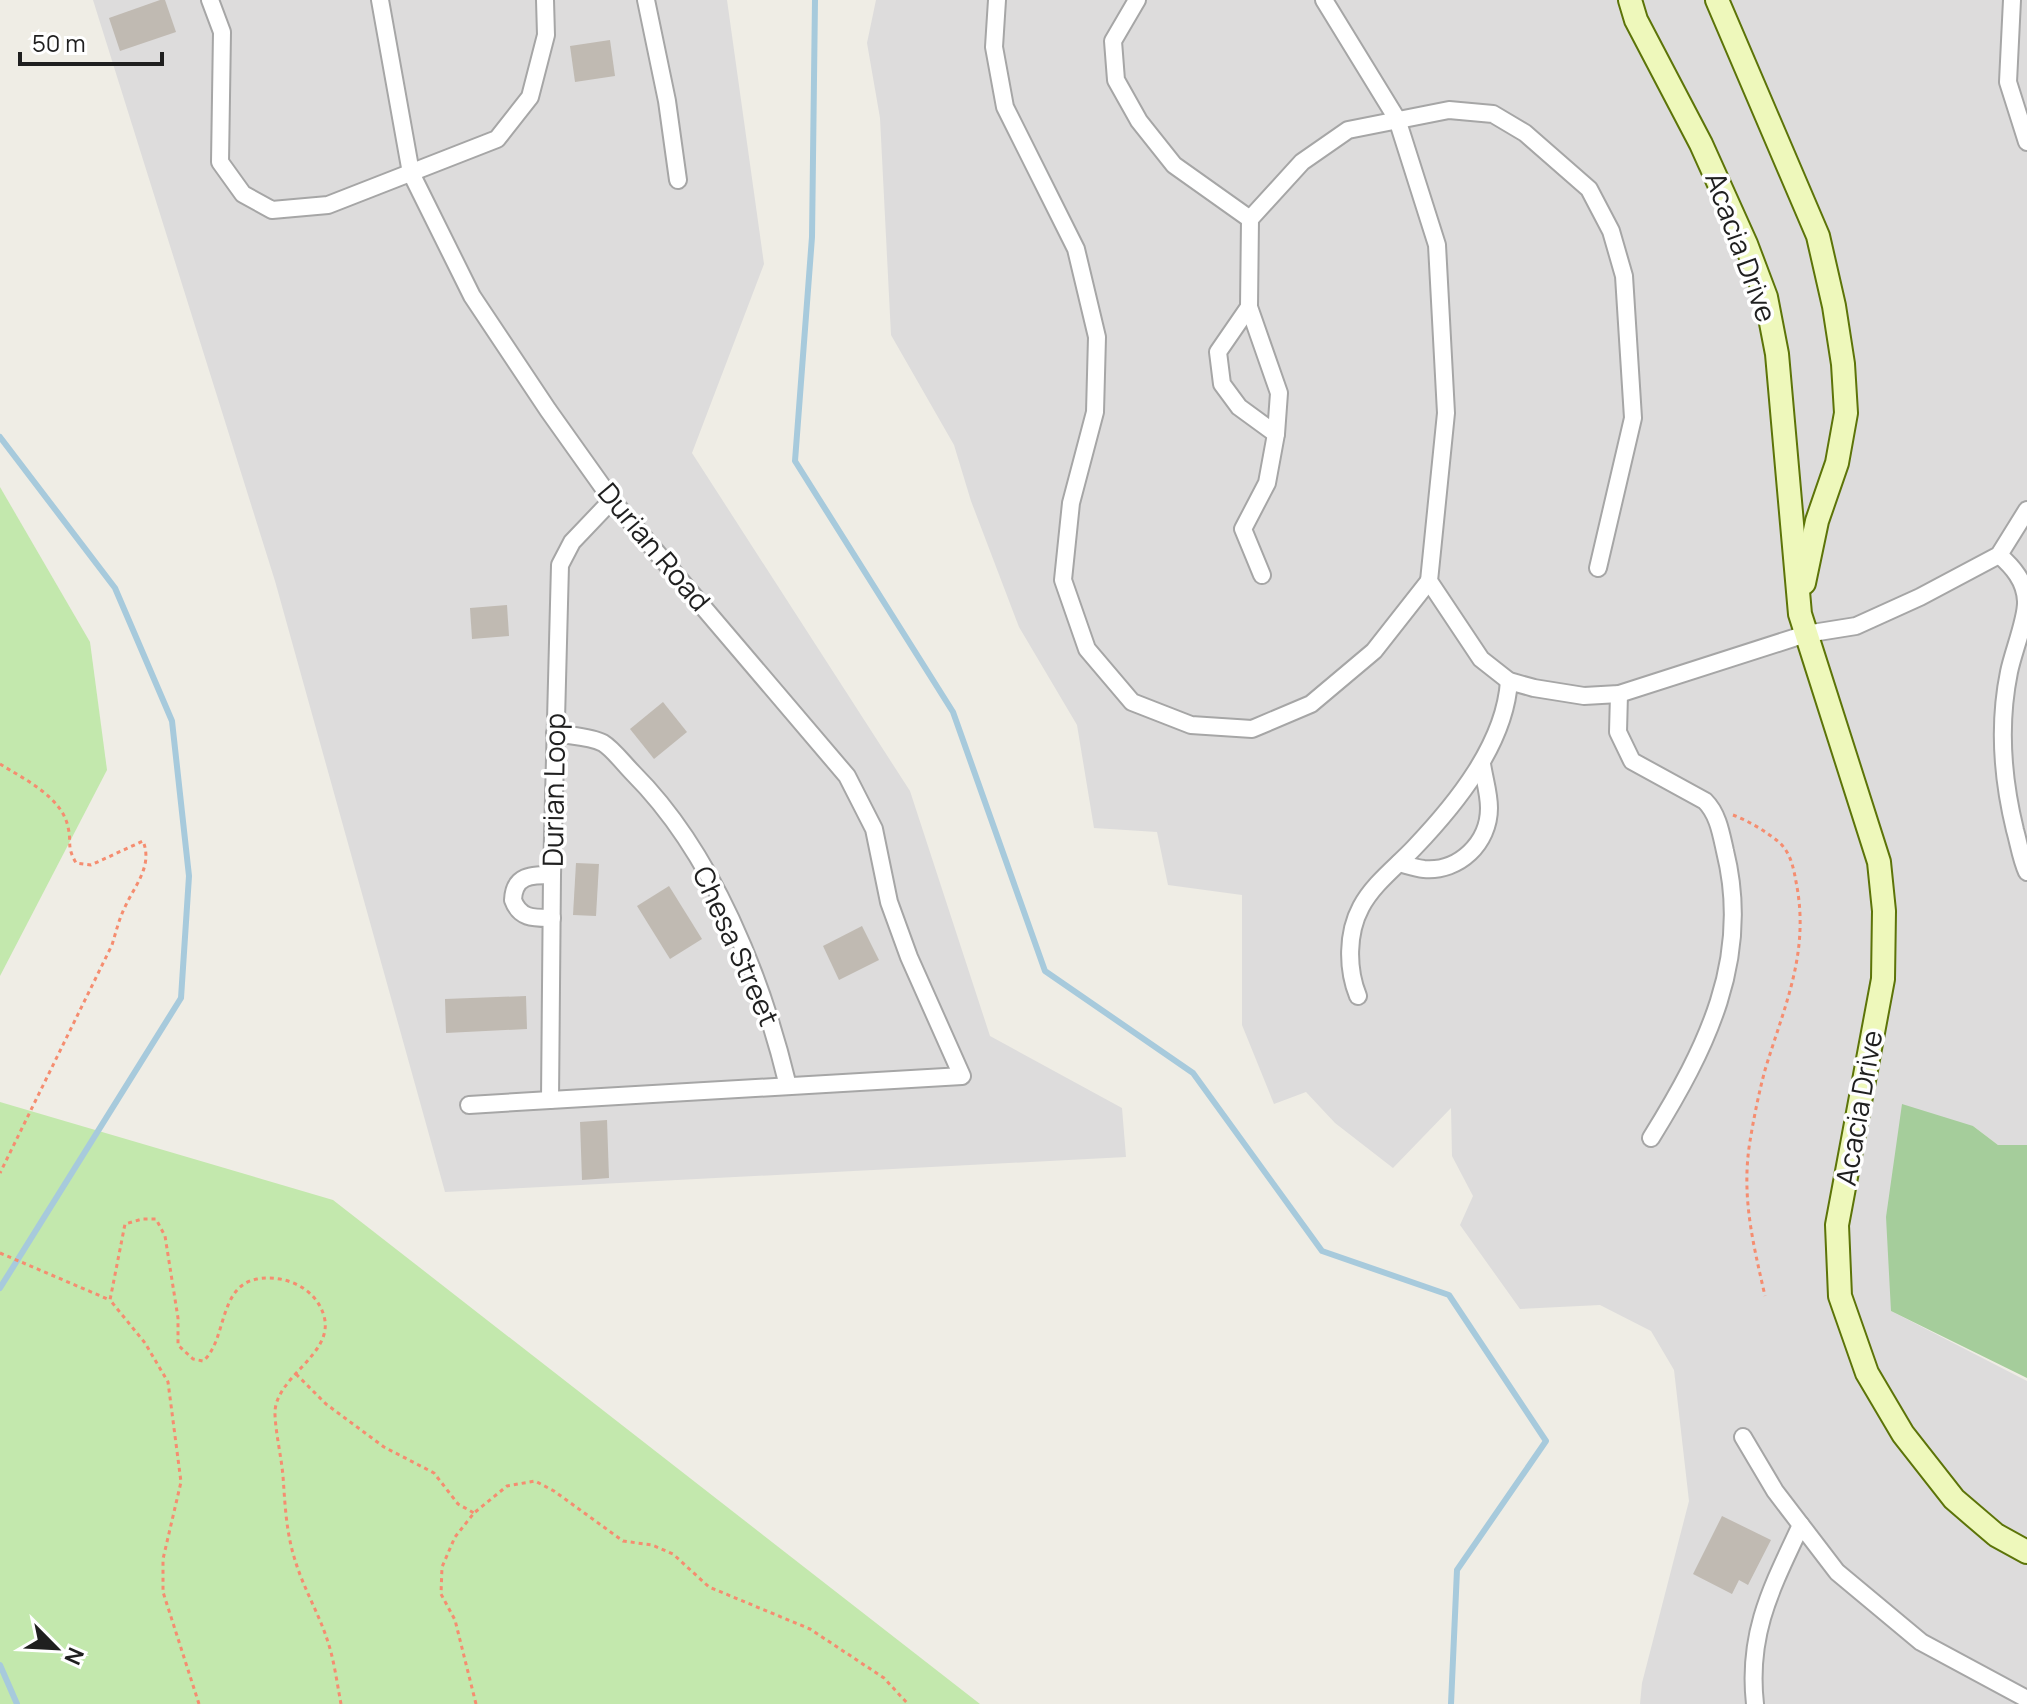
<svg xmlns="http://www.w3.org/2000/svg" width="2027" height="1704" font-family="Manrope,sans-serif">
<rect width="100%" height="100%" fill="#efede5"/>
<g fill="#dddcdc">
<polygon points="93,0 727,0 764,264 692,453 910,791 990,1036 1122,1108 1126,1157 445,1192 275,581"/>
<polygon points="876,0 2027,0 2027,1145 1998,1145 1973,1126 1891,1311 2027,1381 2027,1704 1640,1704 1642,1683 1689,1501 1674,1370 1651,1331 1600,1305 1520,1309 1460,1225 1473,1196 1452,1156 1451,1108 1393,1168 1335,1123 1306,1092 1274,1104 1242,1025 1242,895 1168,885 1157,832 1094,828 1077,725 1019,627 971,501 954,445 891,335 880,118 867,43"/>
</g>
<g fill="#c3e8ad">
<polygon points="0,487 90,642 107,770 0,976"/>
<polygon points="0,1102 333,1200 980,1704 0,1704"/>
</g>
<polygon fill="#a5cd9b" points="1902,1104 1973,1126 1998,1145 2027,1145 2027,1378 1891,1311 1886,1217"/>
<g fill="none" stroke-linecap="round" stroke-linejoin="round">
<g stroke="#a7cadc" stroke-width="6">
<polyline points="815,0 812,237 795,461 953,712 1045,971 1193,1073 1322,1251 1449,1295 1546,1441 1457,1570 1451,1704"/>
<polyline points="0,437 115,588 172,721 189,876 181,998 0,1288"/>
<polyline points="0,1665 17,1704"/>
</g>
</g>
<g fill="#c0bab2">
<polygon points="160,0 165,0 176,32 120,51 109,18"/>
<polygon points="610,40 615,76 575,82 570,46"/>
<polygon points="507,605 509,636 472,639 470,608"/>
<polygon points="663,702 687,732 654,759 630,729"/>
<polygon points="576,863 599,864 596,916 573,915"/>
<polygon points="669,886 702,939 670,959 637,906"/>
<polygon points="862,926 879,960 839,980 823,946"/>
<polygon points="526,996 527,1029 446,1033 445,999"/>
<polygon points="607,1120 609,1178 582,1180 580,1122"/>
<polygon points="1722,1516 1771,1540 1748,1585 1739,1580 1732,1594 1693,1574"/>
</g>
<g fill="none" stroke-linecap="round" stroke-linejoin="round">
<g stroke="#a6a6a6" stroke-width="20">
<g id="street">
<polyline points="210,0 222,32 220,162 243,194 272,210 328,205 497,139 530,97 546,35 545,0"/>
<polyline points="380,0 411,173 472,296 548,410 612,500 847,776 874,829 889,902 909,957 962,1076 550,1100 552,875 560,565 572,542 612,500"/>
<polyline points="646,0 667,101 678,180"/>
<polyline points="997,0 994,47 1005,107 1076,249 1097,337 1095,412 1071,503 1063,580 1087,649 1132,702 1191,725 1252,729 1311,704 1374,651 1429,581"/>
<polyline points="1137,0 1113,41 1116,80 1139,121 1174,165 1250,219"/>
<polyline points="1324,0 1397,119 1437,245 1446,413 1429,581 1481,659 1509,681 1534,688 1584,696 1619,694 1806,634 1856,626 1920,597 1999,555 2027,510"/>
<polyline points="2012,0 2008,82 2027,142"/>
<polyline points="1249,307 1218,352 1222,384 1239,407 1276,434"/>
<path d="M1999 555C2013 567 2025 581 2026 601 2027 618 2013 652 2009 672 1998 726 2002 777 2015 830 2019 844 2021 859 2027 872"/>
<polyline points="1262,575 1243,529 1267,483 1276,434 1279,393 1249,307 1250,219 1302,162 1348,130 1449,110 1493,114 1525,133 1589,189 1611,231 1624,276 1633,418 1598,568"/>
<path d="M1619 694 1618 732 1632 761 1705 801C1718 814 1721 833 1725 851 1752 959 1706 1049 1651 1138"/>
<path d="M555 733C569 736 590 736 603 743 613 749 624 764 633 773 713 853 762 978 788 1086"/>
<path d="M1399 863C1407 865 1415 868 1424 869 1459 872 1489 843 1489 808 1489 793 1484 778 1482 764"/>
<path d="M552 918C534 918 520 919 513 900 514 875 531 875 552 875"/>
<path d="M1358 996C1347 969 1347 933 1361 907 1373 884 1397 866 1414 848 1456 804 1505 744 1509 681"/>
<polyline points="469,1105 550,1100"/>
<polyline points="1743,1437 1775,1491 1801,1525"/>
<path d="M1755 1704C1747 1633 1772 1587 1801 1525L1837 1572 1921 1642 2027 1699"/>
</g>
</g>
<g stroke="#5c7408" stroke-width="26">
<g id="secondary">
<polyline points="1630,0 1636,20 1701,144 1746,244 1766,297 1777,354 1800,614 1879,862 1884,911 1883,979 1837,1225 1840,1296 1867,1373 1903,1434 1954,1499 1996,1535 2027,1552"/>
<polyline points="1717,0 1818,236 1834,306 1843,364 1846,413 1837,463 1817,521 1804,583"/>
</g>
</g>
<g stroke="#f58d70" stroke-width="3" stroke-dasharray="4 4" stroke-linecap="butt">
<path d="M0 764C24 779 62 797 68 827 72 844 66 845 76 863L91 865 143 841C153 866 135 885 125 907 119 919 116 932 112 945L0 1173"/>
<path d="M1733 815C1749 821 1767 832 1780 843 1792 855 1794 871 1797 887 1809 955 1784 1007 1765 1070 1759 1092 1754 1117 1750 1141 1741 1196 1753 1243 1765 1296"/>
<polyline points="0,1253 110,1300"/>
<polyline points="296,1374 326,1404 384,1447 434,1473 458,1504 474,1513"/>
<path d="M199 1704 163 1592V1559L181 1482 168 1382 145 1343 110 1300 125 1224 142 1219H156L165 1236 178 1318V1345L193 1359 203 1361C227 1341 218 1286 257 1279 285 1274 316 1288 324 1316 335 1355 273 1377 275 1415 276 1435 281 1455 283 1476 285 1504 286 1532 295 1560 303 1587 318 1612 327 1639 334 1659 337 1683 341 1704"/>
<polyline points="476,1704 455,1620 441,1594 442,1567 455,1537 474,1513 507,1486 535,1481 554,1491 623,1541 652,1545 673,1554 709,1587 810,1629 884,1678 908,1704"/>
</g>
<use href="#street" stroke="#fff" stroke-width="16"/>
<use href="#secondary" stroke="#eef8bb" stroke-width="22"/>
</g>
<g text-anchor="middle" stroke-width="7" stroke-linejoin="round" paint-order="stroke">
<g font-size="28" fill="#1f1f1f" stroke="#fff">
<text transform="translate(1741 247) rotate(70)" y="10">Acacia Drive</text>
<text transform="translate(654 547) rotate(50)" y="10">Durian Road</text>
<text transform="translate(554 790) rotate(-89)" y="10">Durian Loop</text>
<text transform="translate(736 946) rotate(66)" y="10">Chesa Street</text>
<text transform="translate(1859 1108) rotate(-80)" y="10">Acacia Drive</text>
</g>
</g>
<g transform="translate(56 1648) rotate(114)" stroke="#ffffff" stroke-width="6" paint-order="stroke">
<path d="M0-6L14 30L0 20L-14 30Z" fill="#1f1f1f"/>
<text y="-12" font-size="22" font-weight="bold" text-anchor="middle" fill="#1f1f1f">N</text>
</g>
<path d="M20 52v12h142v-12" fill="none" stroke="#1f1f1f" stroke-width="4"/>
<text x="32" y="52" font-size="24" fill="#1f1f1f" stroke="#ffffff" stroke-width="6" paint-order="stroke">50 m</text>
</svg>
